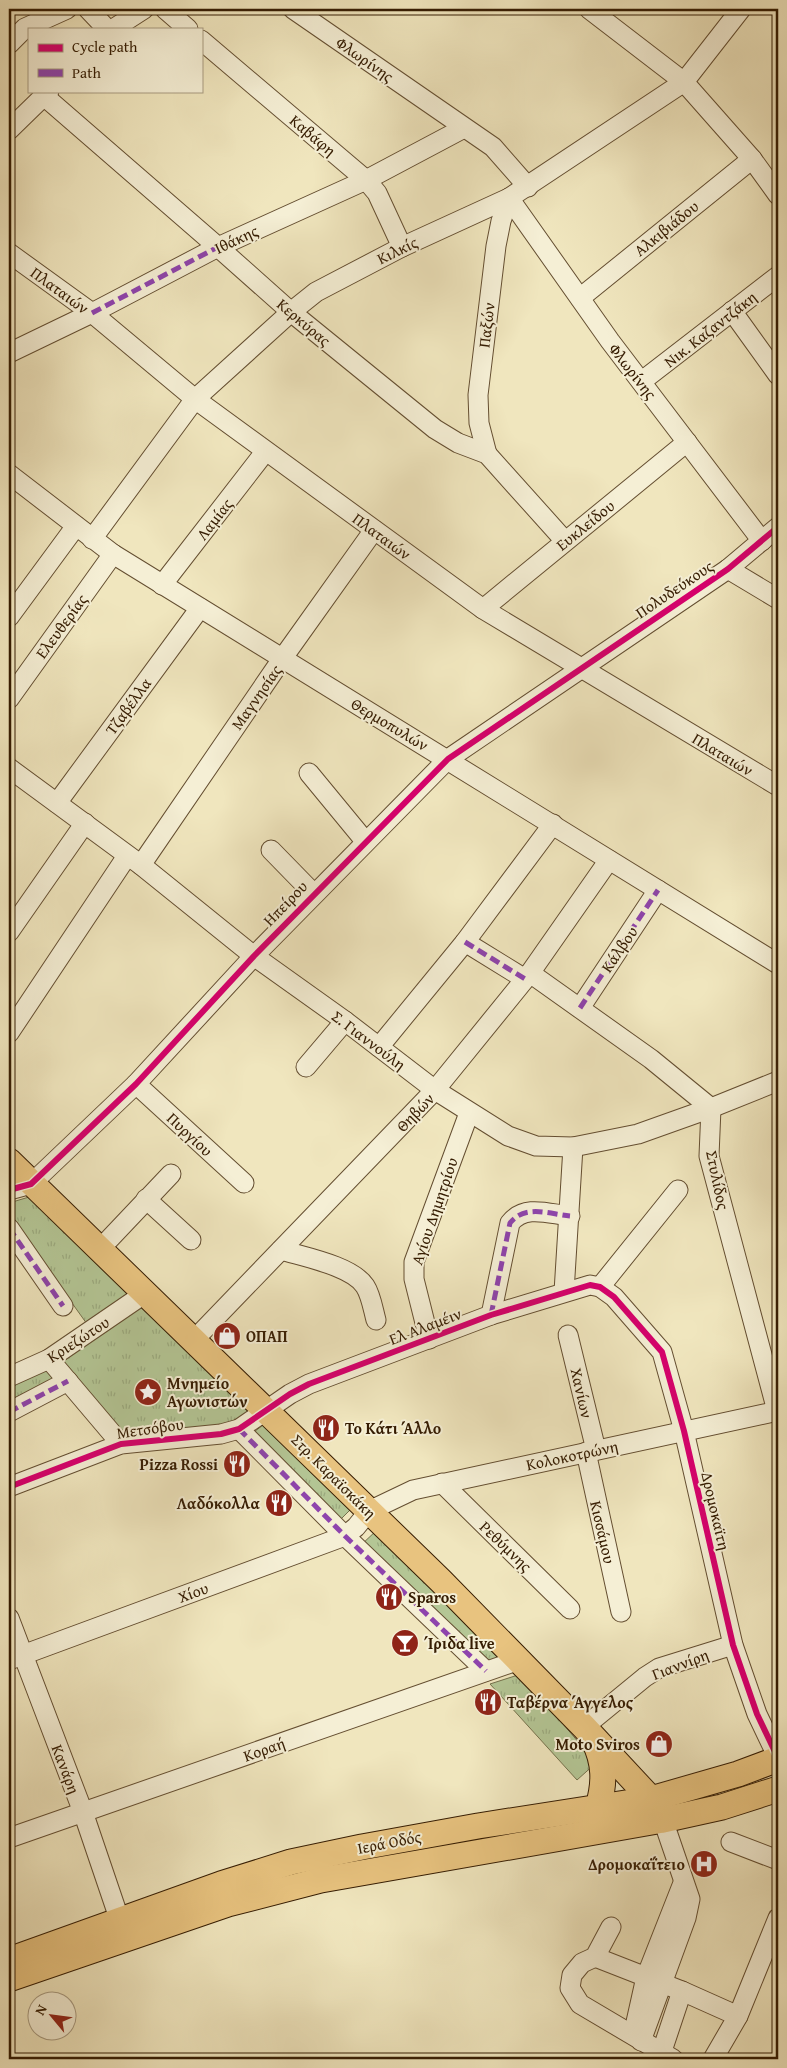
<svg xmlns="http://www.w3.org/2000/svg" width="787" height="2068" font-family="'Gentium Book Plus',serif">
<defs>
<pattern id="park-tufts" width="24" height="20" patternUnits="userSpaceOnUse" patternTransform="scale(1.25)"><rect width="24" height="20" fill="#b4c695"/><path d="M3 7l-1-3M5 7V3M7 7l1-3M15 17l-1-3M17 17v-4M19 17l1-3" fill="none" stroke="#9baa7f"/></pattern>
</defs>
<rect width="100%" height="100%" fill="#f0e6be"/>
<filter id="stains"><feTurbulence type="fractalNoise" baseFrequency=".004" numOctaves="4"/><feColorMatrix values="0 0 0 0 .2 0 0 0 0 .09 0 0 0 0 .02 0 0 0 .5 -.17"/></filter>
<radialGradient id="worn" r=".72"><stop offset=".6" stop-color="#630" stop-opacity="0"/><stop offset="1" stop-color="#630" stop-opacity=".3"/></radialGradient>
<g fill="url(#park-tufts)" stroke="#74714c">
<polygon points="29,1197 129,1292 87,1324 9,1215 9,1203"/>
<polygon points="144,1302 257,1409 238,1426 124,1437 58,1362"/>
<polygon points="46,1366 57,1380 9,1406 9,1382"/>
<polygon points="267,1422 351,1509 337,1523 250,1435"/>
<polygon points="378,1529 511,1661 486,1670 360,1546"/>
<polygon points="521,1674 596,1763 577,1780 490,1684"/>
</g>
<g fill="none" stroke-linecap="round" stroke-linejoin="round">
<g stroke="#644e31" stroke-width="21">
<g id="minor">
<polyline points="88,9 107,29"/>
<polyline points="165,9 188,29"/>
<polyline points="293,9 493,147 528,187"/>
<polyline points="589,9 684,82 752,159 778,195"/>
<polyline points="113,29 144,9"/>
<polyline points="201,40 366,180 377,193 402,247"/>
<polyline points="9,44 25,28 67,9"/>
<polyline points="44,96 218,247 291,312 435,429 458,443 487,454 565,541"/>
<polyline points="9,130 49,91"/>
<polyline points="509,198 610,341 762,541"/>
<polyline points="9,253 92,313 195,399 483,609 778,786"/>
<polyline points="580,298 752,159"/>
<polyline points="732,311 778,375"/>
<polyline points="9,353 92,313 218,247 366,180 464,128"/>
<polyline points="642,381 778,276"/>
<polyline points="487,454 479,423 478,395 496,246 501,221 509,198"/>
<polyline points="9,474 113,554 778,964"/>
<polyline points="92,539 195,399 291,312 316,292 402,247 509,198 684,82 741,9"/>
<polyline points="728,569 778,599"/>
<polyline points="162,585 265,452"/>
<polyline points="483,609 687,442"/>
<polyline points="9,617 76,526"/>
<polyline points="9,699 113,554"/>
<polyline points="9,768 141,865 254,956 345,1021 435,1090 508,1136 536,1146 573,1147 638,1134 711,1108 778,1081"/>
<polyline points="309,773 365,841"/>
<polyline points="57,803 200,608"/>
<polyline points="271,850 313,893"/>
<polyline points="141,865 282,659 374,530"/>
<polyline points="9,932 85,823"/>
<polyline points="465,942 525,979"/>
<polyline points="530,973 651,1059 711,1108 709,1156 777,1411"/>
<polyline points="580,1008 658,890"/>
<polyline points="9,1033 127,856"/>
<polyline points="379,1047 465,942 553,824"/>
<polyline points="306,1067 345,1021"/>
<polyline points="136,1084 244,1183"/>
<polyline points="9,1190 31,1184 136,1084 254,956 448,759 728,569 778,527"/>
<polyline points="146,1199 191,1240"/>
<polyline points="9,1228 63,1306"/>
<polyline points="99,1250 171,1174"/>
<path d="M281 1250C304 1257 352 1266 365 1286 371 1295 373 1309 376 1320"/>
<polyline points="600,1287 678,1190"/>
<polyline points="564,1292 573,1147"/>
<path d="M491 1315 510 1223C525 1204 549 1214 570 1216"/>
<polyline points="568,1335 596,1450"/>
<polyline points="429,1339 414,1279 414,1262 469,1113"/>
<polyline points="193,1341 435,1090 530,973 609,860"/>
<polyline points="49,1359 121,1444"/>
<polyline points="9,1377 49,1359 144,1294"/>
<polyline points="9,1412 68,1381"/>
<polyline points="239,1429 345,1536 486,1671"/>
<polyline points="586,1452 621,1612"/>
<polyline points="442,1483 570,1609"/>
<polyline points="9,1487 121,1444 221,1434 239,1429 290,1394 309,1384 491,1315 590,1285 600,1287 614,1297 662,1352 684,1431 733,1645 757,1714 778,1758"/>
<polyline points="9,1618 83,1812 120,1921"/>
<polyline points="9,1660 345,1536 356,1527 369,1511 413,1490 778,1411"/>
<polyline points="584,1727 645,1677 659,1668 733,1645"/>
<polyline points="9,1838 519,1660"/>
<polyline points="731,1842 778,1860"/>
<polyline points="611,1927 595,1957 582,1963 572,1975 570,1988 580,2004 673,2059"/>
<polyline points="595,1957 682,1991 738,2016"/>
<polyline points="640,2038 636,2022 646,1977 683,1883"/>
<polyline points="641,2041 686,1918 690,1899 663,1820"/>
<polyline points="662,2051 682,1991"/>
<polyline points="713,2059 738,2016 778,1918"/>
</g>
</g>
<g stroke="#351c02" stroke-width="27">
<g id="major">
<polyline points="9,1161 441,1581 584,1727 651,1799 663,1820"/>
<path d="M594 1741C605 1763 605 1783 598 1807"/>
<polyline points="9,1960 221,1884 291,1862 362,1847 478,1826 651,1799 738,1774 778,1759"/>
<polyline points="9,1979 228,1904 321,1880 663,1820 722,1807 778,1789"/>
</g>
</g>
<use href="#minor" stroke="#f5efd5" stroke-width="19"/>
<use href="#major" stroke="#e8c37f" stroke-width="25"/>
<g stroke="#8e44ad" stroke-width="5" stroke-dasharray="10 5" stroke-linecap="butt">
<polyline points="92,313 218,247"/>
<polyline points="465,942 525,979"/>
<polyline points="580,1008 658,890"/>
<polyline points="9,1228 63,1306"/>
<path d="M491 1315 510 1223C525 1204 549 1214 570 1216"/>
<polyline points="9,1412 68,1381"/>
<polyline points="239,1429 345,1536 486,1671"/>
</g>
<g stroke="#f5efd5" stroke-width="9">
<g id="cycleway">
<polyline points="9,1190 31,1184 136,1084 254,956 448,759 728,569 778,527"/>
<polyline points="9,1487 121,1444 221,1434 239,1429 290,1394 309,1384 491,1315 590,1285 600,1287 614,1297 662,1352 684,1431 733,1645 757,1714 778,1758"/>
</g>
</g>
<use href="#cycleway" stroke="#d6006c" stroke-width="6"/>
</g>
<defs>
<g id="shop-disc" transform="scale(1.4375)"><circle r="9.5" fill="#8f2418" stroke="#f5efd5"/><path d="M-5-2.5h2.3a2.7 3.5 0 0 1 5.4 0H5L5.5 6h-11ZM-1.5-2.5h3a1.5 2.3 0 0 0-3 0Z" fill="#fff"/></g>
<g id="sight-disc" transform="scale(1.4375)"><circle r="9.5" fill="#8f2418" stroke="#f5efd5"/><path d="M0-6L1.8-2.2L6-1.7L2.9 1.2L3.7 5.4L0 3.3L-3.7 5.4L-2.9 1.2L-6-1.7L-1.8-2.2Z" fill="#fff"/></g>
<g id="restaurant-disc" transform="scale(1.4375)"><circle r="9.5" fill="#8f2418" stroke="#f5efd5"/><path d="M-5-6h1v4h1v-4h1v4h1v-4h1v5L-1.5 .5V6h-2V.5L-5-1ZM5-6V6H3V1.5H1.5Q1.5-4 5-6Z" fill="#fff"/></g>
<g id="bar-disc" transform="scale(1.4375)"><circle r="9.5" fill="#8f2418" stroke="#f5efd5"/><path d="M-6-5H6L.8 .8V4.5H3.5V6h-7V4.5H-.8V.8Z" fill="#fff"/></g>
<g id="hospital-disc" transform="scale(1.4375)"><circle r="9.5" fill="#8f2418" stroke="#f5efd5"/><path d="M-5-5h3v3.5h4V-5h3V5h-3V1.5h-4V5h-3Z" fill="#fff"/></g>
</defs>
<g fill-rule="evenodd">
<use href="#shop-disc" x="227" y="1336"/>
<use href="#sight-disc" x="148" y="1392"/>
<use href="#restaurant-disc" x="326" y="1428"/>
<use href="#restaurant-disc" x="237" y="1464"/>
<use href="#restaurant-disc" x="279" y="1503"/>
<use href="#restaurant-disc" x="389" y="1597"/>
<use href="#bar-disc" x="405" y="1643"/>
<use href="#restaurant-disc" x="488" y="1702"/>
<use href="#shop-disc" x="659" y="1744"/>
<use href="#hospital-disc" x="704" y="1864"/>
</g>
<g text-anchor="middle" stroke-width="4" stroke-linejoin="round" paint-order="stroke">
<g font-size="16" fill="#351c02" stroke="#f5efd5">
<text transform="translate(365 59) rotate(35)" y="6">Φλωρίνης</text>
<text transform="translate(313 135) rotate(40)" y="6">Καβάφη</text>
<text transform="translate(666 228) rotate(-39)" y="6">Αλκιβιάδου</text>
<text transform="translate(236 239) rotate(-25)" y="6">Ιθάκης</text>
<text transform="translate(397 250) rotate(-26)" y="6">Κιλκίς</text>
<text transform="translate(60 290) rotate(36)" y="6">Πλαταιών</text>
<text transform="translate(304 322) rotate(40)" y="6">Κερκύρας</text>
<text transform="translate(486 325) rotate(-83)" y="6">Παξών</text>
<text transform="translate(710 329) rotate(-38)" y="6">Νικ. Καζαντζάκη</text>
<text transform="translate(633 371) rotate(52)" y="6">Φλωρίνης</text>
<text transform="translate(214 519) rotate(-52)" y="6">Λαμίας</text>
<text transform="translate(585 525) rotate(-39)" y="6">Ευκλείδου</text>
<text transform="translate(382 536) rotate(36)" y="6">Πλαταιών</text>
<text transform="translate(674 589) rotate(-34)" y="6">Πολυδεύκους</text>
<text transform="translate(61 626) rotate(-54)" y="6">Ελευθερίας</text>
<text transform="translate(256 697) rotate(-55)" y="6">Μαγνησίας</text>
<text transform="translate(128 706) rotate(-54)" y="6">Τζαβέλλα</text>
<text transform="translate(390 724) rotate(31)" y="6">Θερμοπυλών</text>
<text transform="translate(723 754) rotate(31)" y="6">Πλαταιών</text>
<text transform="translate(285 903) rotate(-46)" y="6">Ηπείρου</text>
<text transform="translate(619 949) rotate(-56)" y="6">Κάλβου</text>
<text transform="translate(369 1040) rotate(37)" y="6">Σ. Γιαννούλη</text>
<text transform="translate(415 1112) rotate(-46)" y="6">Θηβών</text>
<text transform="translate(190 1134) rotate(43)" y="6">Πυργίου</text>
<text transform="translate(718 1180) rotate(78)" y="6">Στυλίδος</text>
<text transform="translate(434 1211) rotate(-71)" y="6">Αγίου Δημητρίου</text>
<text transform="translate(425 1326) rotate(-21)" y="6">Ελ Αλαμέιν</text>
<text transform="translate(78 1339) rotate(-33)" y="6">Κριεζώτου</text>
<text transform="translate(582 1393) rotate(77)" y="6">Χανίων</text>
<text transform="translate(150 1428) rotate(-8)" y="6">Μετσόβου</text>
<text transform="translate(572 1455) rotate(-12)" y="6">Κολοκοτρώνη</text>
<text transform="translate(334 1476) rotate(45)" y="6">Στρ. Καραϊσκάκη</text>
<text transform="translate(716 1511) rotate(77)" y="6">Δρομοκαϊτη</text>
<text transform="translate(603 1532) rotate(77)" y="6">Κισσάμου</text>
<text transform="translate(506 1546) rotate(44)" y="6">Ρεθύμνης</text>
<text transform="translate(193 1592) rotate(-20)" y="6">Χίου</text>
<text transform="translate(680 1664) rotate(-21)" y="6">Γιαννίρη</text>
<text transform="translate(264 1749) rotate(-19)" y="6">Κοραή</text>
<text transform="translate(66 1769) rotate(69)" y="6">Κανάρη</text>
<text transform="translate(389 1842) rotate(-11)" y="6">Ιερά Οδός</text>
</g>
<g font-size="16" font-weight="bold" fill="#351c02" stroke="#f5efd5" text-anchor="start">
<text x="246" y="1342">ΟΠΑΠ</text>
<text x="167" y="1389">Μνημείο<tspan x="167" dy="18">Αγωνιστών</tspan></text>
<text x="345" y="1434">Το Κάτι Άλλο</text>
<text x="218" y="1470" text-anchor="end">Pizza Rossi</text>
<text x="260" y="1509" text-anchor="end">Λαδόκολλα</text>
<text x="408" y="1603">Sparos</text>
<text x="424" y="1649">Ίριδα live</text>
<text x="507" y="1708">Ταβέρνα Άγγελος</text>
<text x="640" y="1750" text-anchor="end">Moto Sviros</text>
<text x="685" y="1870" text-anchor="end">Δρομοκαΐτειο</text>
</g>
</g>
<rect width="787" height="2068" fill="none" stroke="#f0e6be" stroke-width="30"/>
<rect x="10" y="10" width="767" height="2048" fill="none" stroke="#351c02" stroke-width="2.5"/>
<rect x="15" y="15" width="757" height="2038" fill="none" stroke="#351c02"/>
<rect x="28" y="28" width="175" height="65" fill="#f5efd5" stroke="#a89b81"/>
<rect x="38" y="44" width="25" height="8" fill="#d6006c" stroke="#a89b81"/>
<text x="72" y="52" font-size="15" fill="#351c02">Cycle path</text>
<rect x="38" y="69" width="25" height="8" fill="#8e44ad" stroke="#a89b81"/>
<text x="72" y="78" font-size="15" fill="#351c02">Path</text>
<g transform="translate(52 2016) rotate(299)"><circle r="24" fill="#f5efd5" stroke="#a89b81"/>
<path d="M0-4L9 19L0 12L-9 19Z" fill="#8f2418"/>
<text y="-8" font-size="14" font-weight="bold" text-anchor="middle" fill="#351c02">N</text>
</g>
<rect width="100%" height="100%" filter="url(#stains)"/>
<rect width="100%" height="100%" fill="url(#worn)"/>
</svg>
